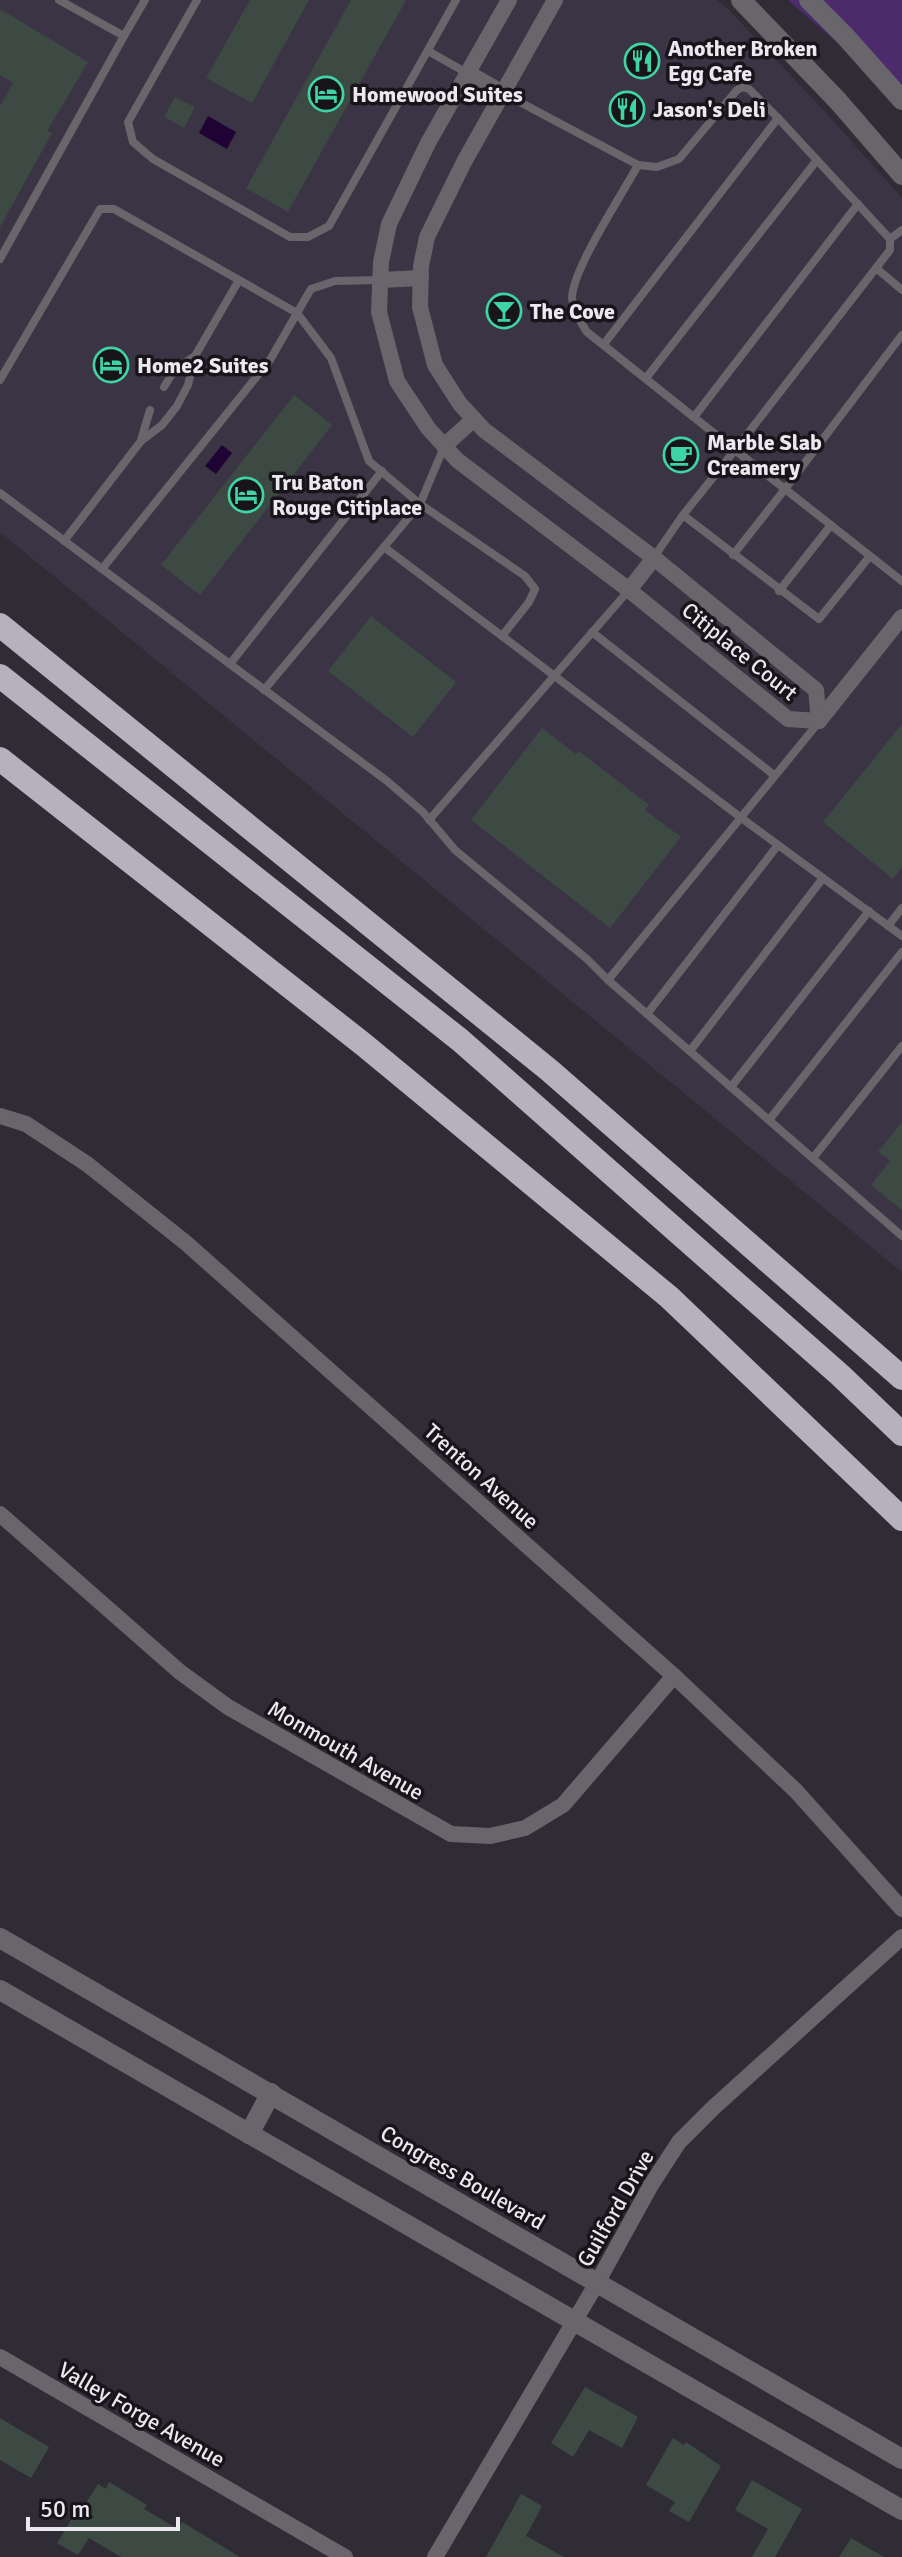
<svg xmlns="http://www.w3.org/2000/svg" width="902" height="2557" font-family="Signika,sans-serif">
<rect width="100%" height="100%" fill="#302c36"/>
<polygon fill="#3b3444" points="0,0 717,0 729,10 827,114 902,198 902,1272 0,532"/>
<polygon fill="#4c2b6d" points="788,0 902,0 902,99"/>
<g fill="#1f0335">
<polygon points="208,116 236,132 227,149 199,133"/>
<polygon points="222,445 232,453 216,474 205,466"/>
</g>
<g fill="#3d4a44">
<polygon points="250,0 309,0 252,103 206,78"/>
<polygon points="351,0 406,0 288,212 246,188"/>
<polygon points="0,9 88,62 47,131 52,133 0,227 0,106 13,83 0,75"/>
<polygon points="175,97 195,107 184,128 164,117"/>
<polygon points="294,395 332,425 200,595 161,565"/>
<polygon points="371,616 456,682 413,737 328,671"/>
<polygon points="902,724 902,867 893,879 823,822"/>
<polygon points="542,728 576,754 579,751 649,805 645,810 681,837 610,928 471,820"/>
<polygon points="902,1122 902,1210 871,1185 890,1161 878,1152"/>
<polygon points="585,2387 638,2417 622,2448 589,2430 573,2457 551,2443"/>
<polygon points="0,2418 49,2447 31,2478 0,2460"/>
<polygon points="673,2438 684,2445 686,2442 721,2466 689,2522 669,2511 675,2502 646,2485"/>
<polygon points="752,2480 802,2509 775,2557 752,2557 768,2529 735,2510"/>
<polygon points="109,2482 147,2505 144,2509 178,2529 182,2522 240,2557 121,2557 89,2538 78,2555 57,2543 76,2512 79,2514 98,2484 106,2489"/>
<polygon points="521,2494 542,2506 526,2536 564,2557 486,2557"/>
<polygon points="851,2538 884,2557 839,2557"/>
</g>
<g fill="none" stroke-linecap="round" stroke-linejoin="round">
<g stroke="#68656b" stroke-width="8">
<polyline points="197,0 128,122 133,142 153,159 290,237 308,237 329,226 456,0"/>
<polyline points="124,36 145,0"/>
<polyline points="428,51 467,73"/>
<polyline points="503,93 638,165 657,167 679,159 737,90 743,87 749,89 778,118 890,239 902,230"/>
<path d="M638 165C623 193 572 270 572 298 573 312 580 321 587 332L735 450 683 515"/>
<polyline points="890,239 890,250 876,268 902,290"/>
<polyline points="0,259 124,36 59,0"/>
<polyline points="902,335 785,489 902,581"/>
<polyline points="604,344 778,118"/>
<polyline points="646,378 817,160"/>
<polyline points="0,380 100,209 114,209 297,313 311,289 335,281 379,280"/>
<polyline points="164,387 175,369 195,356"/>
<polyline points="694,417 858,204"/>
<polyline points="141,440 150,410"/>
<polyline points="0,493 387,781 423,812 455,850 587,959 608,980 902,1236"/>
<polyline points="64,541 141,441 162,425 177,406 188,385 195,356 239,280"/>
<polyline points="384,547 502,636"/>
<polyline points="733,555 785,489 735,450 876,268"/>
<polyline points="654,557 683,515 819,619 870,556"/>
<polyline points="102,569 270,360 297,313 331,358 369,461 420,504 525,576 535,589 529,602 502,636 740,817 902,936"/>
<polyline points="779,591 831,525"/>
<polyline points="592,632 774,775"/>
<polyline points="230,664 382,471"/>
<polyline points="264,690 420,504 444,447"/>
<polyline points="429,820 629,590"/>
<polyline points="888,926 902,908"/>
<polyline points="608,980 819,722"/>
<polyline points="647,1014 778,845"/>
<polyline points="690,1051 823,878"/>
<polyline points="731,1087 869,911"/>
<polyline points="769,1120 902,952"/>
<polyline points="813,1158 902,1046"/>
</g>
<g stroke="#68656b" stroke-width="16">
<polyline points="509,0 428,143 389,224 381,262 379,312 397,381 428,428 457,460 629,590 788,719 819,721"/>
<polyline points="555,0 464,162 427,237 421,266 420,307 435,365 460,404 484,430 654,558 816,690 819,721"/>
<polyline points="468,73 503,93"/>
<polyline points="380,280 421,278"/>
<polyline points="444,446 474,419"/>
<polyline points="629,590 654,558"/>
<polyline points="819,721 902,617"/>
<polyline points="0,1116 26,1124 87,1164 186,1243 674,1676 796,1791 902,1909"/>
<polyline points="0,1514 180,1672 228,1707 451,1834 490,1836 525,1828 563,1805 674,1676"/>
<polyline points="0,2357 345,2557"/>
<polyline points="435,2557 597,2283 651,2185 679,2142 713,2108 902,1937"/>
</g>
<g stroke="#68656b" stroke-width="20">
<polyline points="741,0 838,101 902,175"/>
<polyline points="809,0 845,36 902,100"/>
<polyline points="0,1938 902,2459"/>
<polyline points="0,1990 902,2510"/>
<polyline points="249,2134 271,2093"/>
</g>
<g stroke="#b7b1bf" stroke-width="24">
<polyline points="0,625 549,1070 902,1378"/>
<polyline points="0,676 460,1040 840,1375 902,1434"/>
<polyline points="0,759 363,1044 669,1297 902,1519"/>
</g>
</g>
<defs>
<g id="restaurant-ring" transform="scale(1.8)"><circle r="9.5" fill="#17151a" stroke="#3ed4a3" stroke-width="1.5"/><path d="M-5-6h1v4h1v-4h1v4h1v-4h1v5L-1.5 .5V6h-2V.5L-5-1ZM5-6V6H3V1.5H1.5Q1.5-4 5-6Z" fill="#3ed4a3"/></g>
<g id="hotel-ring" transform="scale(1.8)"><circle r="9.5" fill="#17151a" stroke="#3ed4a3" stroke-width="1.5"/><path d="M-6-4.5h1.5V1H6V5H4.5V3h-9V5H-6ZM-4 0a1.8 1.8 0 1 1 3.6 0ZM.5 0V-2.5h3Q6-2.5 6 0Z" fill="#3ed4a3"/></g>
<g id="bar-ring" transform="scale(1.8)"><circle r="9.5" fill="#17151a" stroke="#3ed4a3" stroke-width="1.5"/><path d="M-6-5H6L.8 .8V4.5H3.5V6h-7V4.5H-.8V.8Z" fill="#3ed4a3"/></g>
<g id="cafe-ring" transform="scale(1.8)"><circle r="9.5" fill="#17151a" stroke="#3ed4a3" stroke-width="1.5"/><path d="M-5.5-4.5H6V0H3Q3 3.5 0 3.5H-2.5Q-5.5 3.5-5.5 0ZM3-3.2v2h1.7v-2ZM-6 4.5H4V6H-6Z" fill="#3ed4a3"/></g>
</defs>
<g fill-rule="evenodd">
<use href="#restaurant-ring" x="642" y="61"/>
<use href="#hotel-ring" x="326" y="94"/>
<use href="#restaurant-ring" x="627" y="109"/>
<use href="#bar-ring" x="504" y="311"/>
<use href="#hotel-ring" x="111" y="365"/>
<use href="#cafe-ring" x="681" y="455"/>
<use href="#hotel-ring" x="246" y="495"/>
</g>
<g text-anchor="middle" stroke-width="7" stroke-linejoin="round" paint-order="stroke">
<g font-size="22" font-weight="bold" fill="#ebe8ef" stroke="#17151a" text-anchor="start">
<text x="668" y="56">Another Broken<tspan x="668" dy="25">Egg Cafe</tspan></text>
<text x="352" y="102">Homewood Suites</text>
<text x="653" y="117">Jason's Deli</text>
<text x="530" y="319">The Cove</text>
<text x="137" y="373">Home2 Suites</text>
<text x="707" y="450">Marble Slab<tspan x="707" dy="25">Creamery</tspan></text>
<text x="272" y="490">Tru Baton<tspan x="272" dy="25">Rouge Citiplace</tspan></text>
</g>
<g font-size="22" fill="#ebe8ef" stroke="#17151a">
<text transform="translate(740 651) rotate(39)" y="8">Citiplace Court</text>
<text transform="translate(482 1476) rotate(42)" y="8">Trenton Avenue</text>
<text transform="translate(346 1750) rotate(30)" y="8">Monmouth Avenue</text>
<text transform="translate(463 2177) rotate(30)" y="8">Congress Boulevard</text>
<text transform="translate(615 2208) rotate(-60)" y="8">Guilford Drive</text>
<text transform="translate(142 2414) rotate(30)" y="8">Valley Forge Avenue</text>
</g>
</g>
<path d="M28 2517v12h150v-12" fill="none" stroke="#ebe8ef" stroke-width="4"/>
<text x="40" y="2517" font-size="24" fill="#ebe8ef" stroke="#17151a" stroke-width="6" paint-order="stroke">50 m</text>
</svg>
